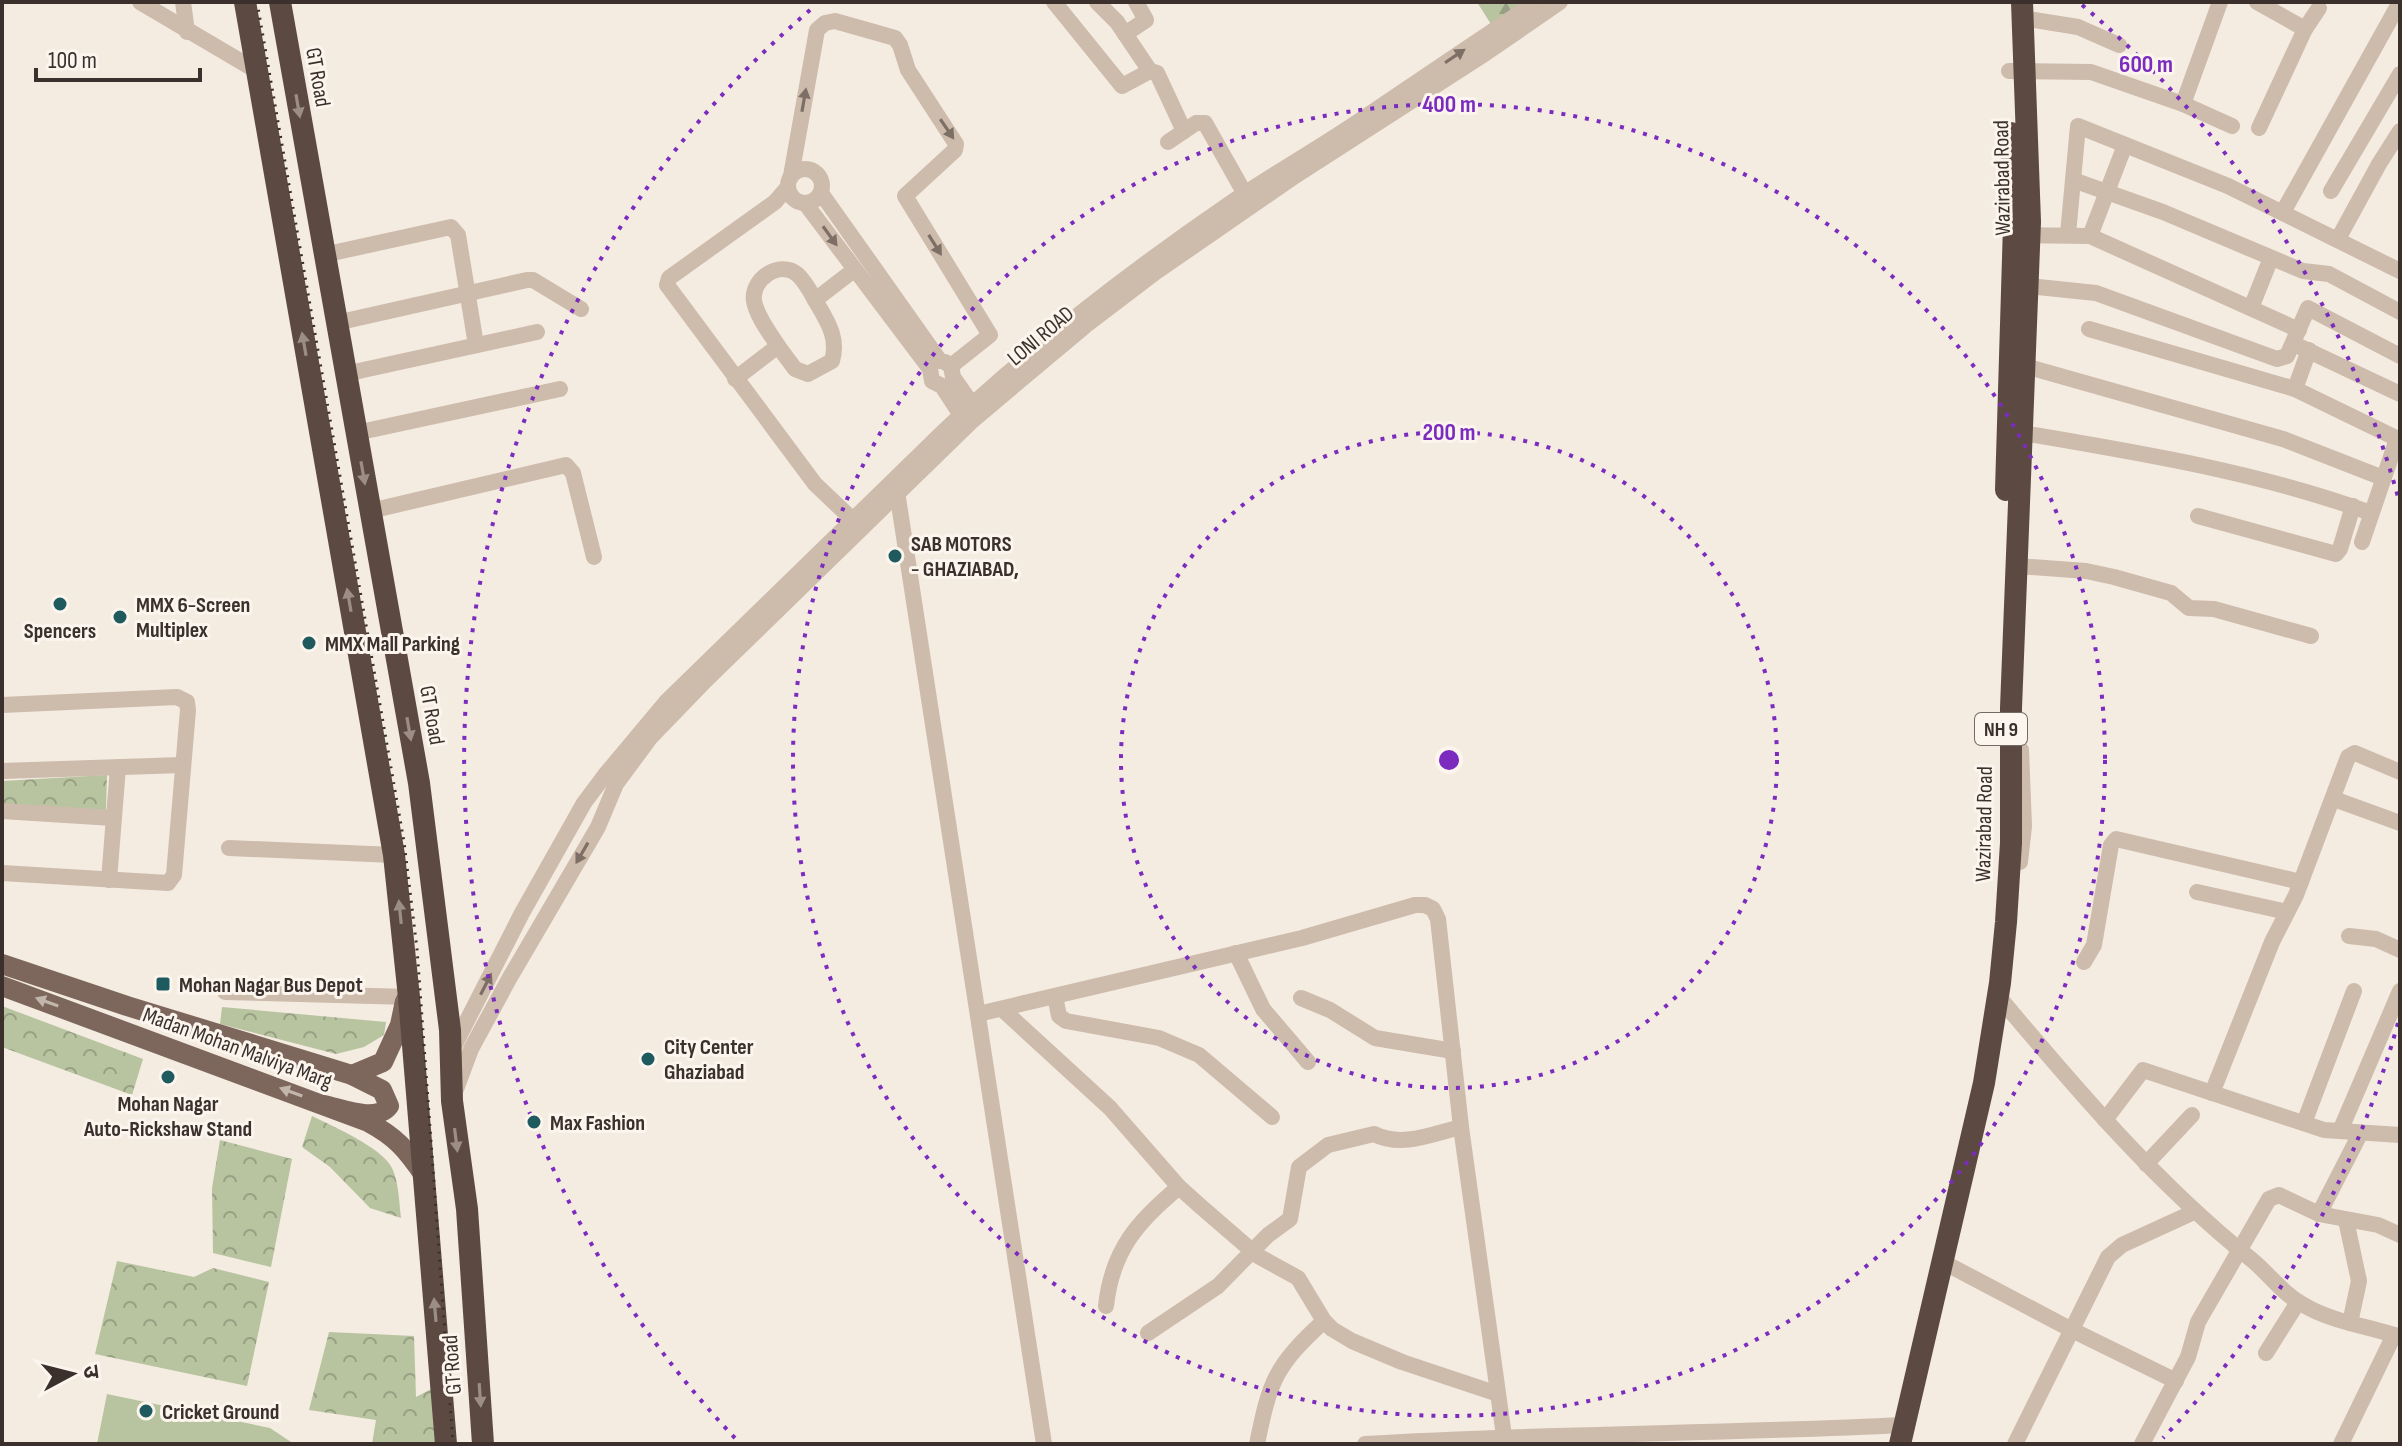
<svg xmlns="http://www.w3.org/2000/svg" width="2402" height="1446" font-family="'Sofia Sans Condensed','Noto Sans Devanagari',sans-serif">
<defs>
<pattern id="forest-firs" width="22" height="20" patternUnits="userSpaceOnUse" patternTransform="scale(2)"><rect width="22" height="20" fill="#b8c4a0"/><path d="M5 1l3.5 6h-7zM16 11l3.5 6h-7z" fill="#97a083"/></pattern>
<pattern id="park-crowns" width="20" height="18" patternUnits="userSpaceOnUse" patternTransform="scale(2)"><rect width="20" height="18" fill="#b8c4a0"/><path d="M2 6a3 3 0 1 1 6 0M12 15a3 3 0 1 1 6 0" fill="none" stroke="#97a083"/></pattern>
</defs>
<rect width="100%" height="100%" fill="#f4ebe1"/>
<polygon fill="#b8c4a0" points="107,1394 270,1428 294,1444 97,1444"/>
<polygon fill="url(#forest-firs)" points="1477,2 1530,2 1494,29"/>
<g fill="url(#park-crowns)">
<polygon points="107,775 106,810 2,804 2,781"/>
<polygon points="2,1006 143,1059 132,1095 2,1047"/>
<polygon points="222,1007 386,1022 384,1035 364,1047 336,1054 220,1024"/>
<path d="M312 1116C332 1126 383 1148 392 1168 399 1183 399 1202 401 1218L370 1208 330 1167 302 1147Z"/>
<polygon points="220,1140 292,1159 271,1267 213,1253 212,1188"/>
<polygon points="117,1261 194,1277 213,1268 269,1282 247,1386 95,1354"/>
<polygon points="329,1332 414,1336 416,1397 441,1384 446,1444 372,1444 376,1420 309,1410"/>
</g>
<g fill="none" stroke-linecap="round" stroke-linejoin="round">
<g stroke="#cdbbac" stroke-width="16">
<polyline points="140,2 257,71"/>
<polyline points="183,2 187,32"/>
<polyline points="1054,2 1122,86 1150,71 1157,73 1184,131"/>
<polyline points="1097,2 1117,22 1150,71"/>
<polyline points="2257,2 2305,29"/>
<polyline points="2022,18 2078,27 2119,45"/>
<polyline points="1125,34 1146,20 1136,2"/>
<polyline points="2009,71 2091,72 2183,104 2232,126"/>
<polyline points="2183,104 2220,2"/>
<polyline points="2259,128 2305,29 2319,8"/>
<polyline points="1168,142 1196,123 1205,123 1245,194"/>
<circle cx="805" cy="186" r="17"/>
<polyline points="791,176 817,30 825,23 835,21 895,38 900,45 908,70 956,144 955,150 905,196 990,335 951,366"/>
<polyline points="2073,180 2163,212 2303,271 2329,274 2400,312"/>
<polyline points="788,187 775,202 669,278 667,285 815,484 854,521"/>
<polyline points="2331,191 2400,74"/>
<polyline points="821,193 940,361"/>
<polyline points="805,203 930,369 932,381 942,386 961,415"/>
<polyline points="2283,212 2400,2"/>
<polyline points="2068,234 2078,126 2228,186 2400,271"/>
<polyline points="2019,235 2090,236 2299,330"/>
<polyline points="2090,236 2125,145"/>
<polyline points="2338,239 2379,164 2400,131"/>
<polyline points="323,255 451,227 458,235 476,345"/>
<polyline points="2028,286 2096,293 2277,359 2287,356 2308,308 2400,356"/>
<polyline points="2251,308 2271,258"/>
<polyline points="336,323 527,280 533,280 581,309"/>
<polyline points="2089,329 2295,389 2400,440"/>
<polyline points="2294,344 2400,394"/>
<path d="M778 346C770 333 757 317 754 301 751 279 779 260 797 274 805 281 810 291 815 300"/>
<polyline points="945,362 951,366 953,377 972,404"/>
<polyline points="2025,366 2283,439 2383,478"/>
<polyline points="345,374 537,332"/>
<path d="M735 379 778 346 795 369 808 374 832 361C839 337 827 321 815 300L854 270"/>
<polyline points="2295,389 2309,350"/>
<polyline points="356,433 560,389"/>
<path d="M2023 433C2141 453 2258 472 2371 513"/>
<polyline points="896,485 1044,1444"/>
<polyline points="370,511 566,465 573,473 594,557"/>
<polyline points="2198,516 2336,554 2340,549 2353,506"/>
<polyline points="2362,542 2397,439"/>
<polyline points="2018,566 2086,571 2114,577 2171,593 2189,608 2214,609 2311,636"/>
<polyline points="2,705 177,697 187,702 188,710 174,875 168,883 2,873"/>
<polyline points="2,771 182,765"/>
<polyline points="2334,799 2400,823"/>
<polyline points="2,811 113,818"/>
<polyline points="229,848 394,855"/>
<polyline points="2020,862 2024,826 2021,750"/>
<polyline points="109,880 118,767"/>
<polyline points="2197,892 2287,912"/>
<polyline points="2349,936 2376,939 2400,950"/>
<polyline points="1236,953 1263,1009 1308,1062"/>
<polyline points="2084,962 2094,945 2111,845 2116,839 2301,882"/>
<polyline points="225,992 409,997"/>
<polyline points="1055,996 1059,1016 1066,1021 1159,1038 1199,1055 1272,1117"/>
<path d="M1998 996C2077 1090 2156 1183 2252 1260 2269 1274 2282 1293 2302 1304 2331 1322 2368 1326 2400 1337"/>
<polyline points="1301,998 1330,1010 1375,1038 1453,1051"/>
<polyline points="1002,1009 1110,1108 1179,1187 1199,1205 1258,1256 1298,1278 1324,1321 1332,1329 1352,1341 1402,1362 1498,1394"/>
<polyline points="978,1014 1302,938 1415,905 1425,905 1433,909 1438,919 1461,1127 1504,1436"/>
<path d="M451 1052 522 913 584 803 605 775 667 701 942 433C1031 348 1130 272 1232 202 1275 173 1321 147 1365 117 1422 79 1479 40 1536 2"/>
<polyline points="455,1092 471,1049 509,979 598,827 616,784 650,738 706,680 973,420 1085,326 1156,272 1295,176 1486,53 1560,2"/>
<polyline points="2212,1093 2272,942 2296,895 2348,757 2355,753 2400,772"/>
<polyline points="2105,1120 2143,1070 2324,1130 2400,1135"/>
<polyline points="2304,1123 2354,991"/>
<polyline points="2340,1131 2400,991"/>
<polyline points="2146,1164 2192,1115"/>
<polyline points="2319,1214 2360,1134"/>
<polyline points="2346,1220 2359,1281 2350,1323"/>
<polyline points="1943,1262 2072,1330 2176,1381"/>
<path d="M1106 1306C1112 1250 1138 1221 1179 1187"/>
<path d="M1148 1333 1218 1286 1268 1235 1290 1219 1299 1167 1328 1145 1374 1134C1402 1148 1432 1134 1461 1127"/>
<polyline points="2266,1353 2298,1302"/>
<path d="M1257 1444C1270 1380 1275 1366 1324 1321"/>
<path d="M1365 1444C1545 1433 1724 1434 1904 1425"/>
<polyline points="2015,1444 2108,1257 2122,1245 2194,1212"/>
<polyline points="2142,1444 2188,1357 2198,1322 2269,1199 2279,1195 2319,1214 2378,1225 2400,1235"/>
<polyline points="2341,1444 2394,1335"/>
</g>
<g stroke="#7d675c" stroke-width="20">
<path d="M2 964 127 1006 352 1075 382 1090 389 1106C376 1123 343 1109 324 1105"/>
<path d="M2 986 368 1122C396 1137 406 1149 424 1175"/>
<polyline points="352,1075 383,1062 400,1025 405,1001"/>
</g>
<g stroke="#5c4a42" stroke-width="22">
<polyline points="245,2 394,855 409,997 446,1444"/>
<polyline points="280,2 419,783 450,1030 452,1101 467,1209 483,1444"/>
<polyline points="2006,490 2014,225 2011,133"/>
<polyline points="1900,1444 1984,1083 2000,983 2006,922 2011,843 2011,708 2030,222 2022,2"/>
</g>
<polyline stroke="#3b302b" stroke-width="3" stroke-dasharray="2 6" stroke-linecap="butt" points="257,2 404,842 417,949 453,1444"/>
</g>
<defs><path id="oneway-solid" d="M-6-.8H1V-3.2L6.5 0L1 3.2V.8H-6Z" transform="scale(2)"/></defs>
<g fill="#7d6f65">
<use href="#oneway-solid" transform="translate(1455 56) rotate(-34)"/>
<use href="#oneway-solid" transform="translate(804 100) rotate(-80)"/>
<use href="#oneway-solid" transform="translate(947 129) rotate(56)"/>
<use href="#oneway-solid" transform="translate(830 236) rotate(54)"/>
<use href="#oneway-solid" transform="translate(935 245) rotate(58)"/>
<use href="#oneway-solid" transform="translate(582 853) rotate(120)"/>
<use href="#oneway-solid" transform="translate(486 984) rotate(-63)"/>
</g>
<g fill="#9c8e87">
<use href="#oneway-solid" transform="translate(298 106) rotate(80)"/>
<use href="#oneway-solid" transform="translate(304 344) rotate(-100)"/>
<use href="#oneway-solid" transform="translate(363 473) rotate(80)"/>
<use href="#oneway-solid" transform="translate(349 600) rotate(-100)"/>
<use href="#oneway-solid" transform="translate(409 729) rotate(80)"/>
<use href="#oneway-solid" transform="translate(400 912) rotate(-96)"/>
<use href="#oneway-solid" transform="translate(456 1140) rotate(83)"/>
<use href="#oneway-solid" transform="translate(435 1310) rotate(-95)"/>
<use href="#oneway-solid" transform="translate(480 1395) rotate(86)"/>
</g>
<g fill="#c2b5ac">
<use href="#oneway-solid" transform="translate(47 1002) rotate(-160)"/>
<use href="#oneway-solid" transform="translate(291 1092) rotate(-160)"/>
</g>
<g fill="none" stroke="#7b2cbf" stroke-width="4" stroke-dasharray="4 8">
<circle cx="1449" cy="760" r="328"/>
<circle cx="1449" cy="760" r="656"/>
<path d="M2398 1023A985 985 0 0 1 2163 1438M735 1438A985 985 0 0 1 816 5M2082 5A985 985 0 0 1 2398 497"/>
</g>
<g fill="#1f5a5e" stroke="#fbf5ee" stroke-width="3">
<circle cx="895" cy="556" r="8"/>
<circle cx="60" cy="604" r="8"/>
<circle cx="120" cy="617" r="8"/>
<circle cx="309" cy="643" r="8"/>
<rect x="155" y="976" width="16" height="16" rx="4"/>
<circle cx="648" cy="1059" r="8"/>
<circle cx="168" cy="1077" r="8"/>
<circle cx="534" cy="1122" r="8"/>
<circle cx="146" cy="1411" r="8"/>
</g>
<g text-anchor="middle" stroke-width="6" stroke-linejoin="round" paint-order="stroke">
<rect fill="#fbf5ee" stroke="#756b66" stroke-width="2" x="1975" y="713" width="52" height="32" rx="6"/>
<g font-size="20" font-weight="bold" fill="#3b302b">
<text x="2001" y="736">NH 9</text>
</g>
<g font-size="22" fill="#3b302b" stroke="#fbf5ee">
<text transform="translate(319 77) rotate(80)" y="8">GT Road</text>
<text transform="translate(2001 178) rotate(-91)" y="8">Wazirabad Road</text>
<text transform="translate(1040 335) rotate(-40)" y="8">LONI ROAD</text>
<text transform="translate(433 715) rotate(80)" y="8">GT Road</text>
<text transform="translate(1983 824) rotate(-89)" y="8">Wazirabad Road</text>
<text transform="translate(238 1047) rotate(20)" y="8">Madan Mohan Malviya Marg</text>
<text transform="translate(451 1365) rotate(-94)" y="8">GT Road</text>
</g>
<g font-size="22" font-weight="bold" fill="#3b302b" stroke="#fbf5ee" text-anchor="start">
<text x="911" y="551">SAB MOTORS<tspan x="911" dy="25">- GHAZIABAD,</tspan></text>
<text x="136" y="612">MMX 6-Screen<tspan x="136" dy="25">Multiplex</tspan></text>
<text x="60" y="638" text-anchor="middle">Spencers</text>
<text x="325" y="651">MMX Mall Parking</text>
<text x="179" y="992">Mohan Nagar Bus Depot</text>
<text x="664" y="1054">City Center<tspan x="664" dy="25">Ghaziabad</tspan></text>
<text x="168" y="1111" text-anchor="middle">Mohan Nagar<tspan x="168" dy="25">Auto-Rickshaw Stand</tspan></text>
<text x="550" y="1130">Max Fashion</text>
<text x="162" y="1419">Cricket Ground</text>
</g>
</g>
<circle cx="1449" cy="760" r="12" fill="#7b2cbf" stroke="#fbf5ee" stroke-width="4"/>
<g font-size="24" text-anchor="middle" font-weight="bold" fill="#7b2cbf" stroke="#fbf5ee" stroke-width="6" stroke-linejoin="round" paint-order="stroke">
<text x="2146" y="72">600 m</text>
<text x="1449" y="112">400 m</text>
<text x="1449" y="440">200 m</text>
</g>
<rect width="2402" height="1446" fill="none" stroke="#3b302b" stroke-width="8"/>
<g transform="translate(72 1374) rotate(83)" stroke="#fbf5ee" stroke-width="6" paint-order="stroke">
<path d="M0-6L14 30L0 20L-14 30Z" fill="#3b302b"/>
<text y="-12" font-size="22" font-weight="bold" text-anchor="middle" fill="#3b302b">उ</text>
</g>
<path d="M36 68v12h164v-12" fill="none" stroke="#3b302b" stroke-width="4"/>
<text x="48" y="68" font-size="24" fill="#3b302b" stroke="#fbf5ee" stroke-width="6" paint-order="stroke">100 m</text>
</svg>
